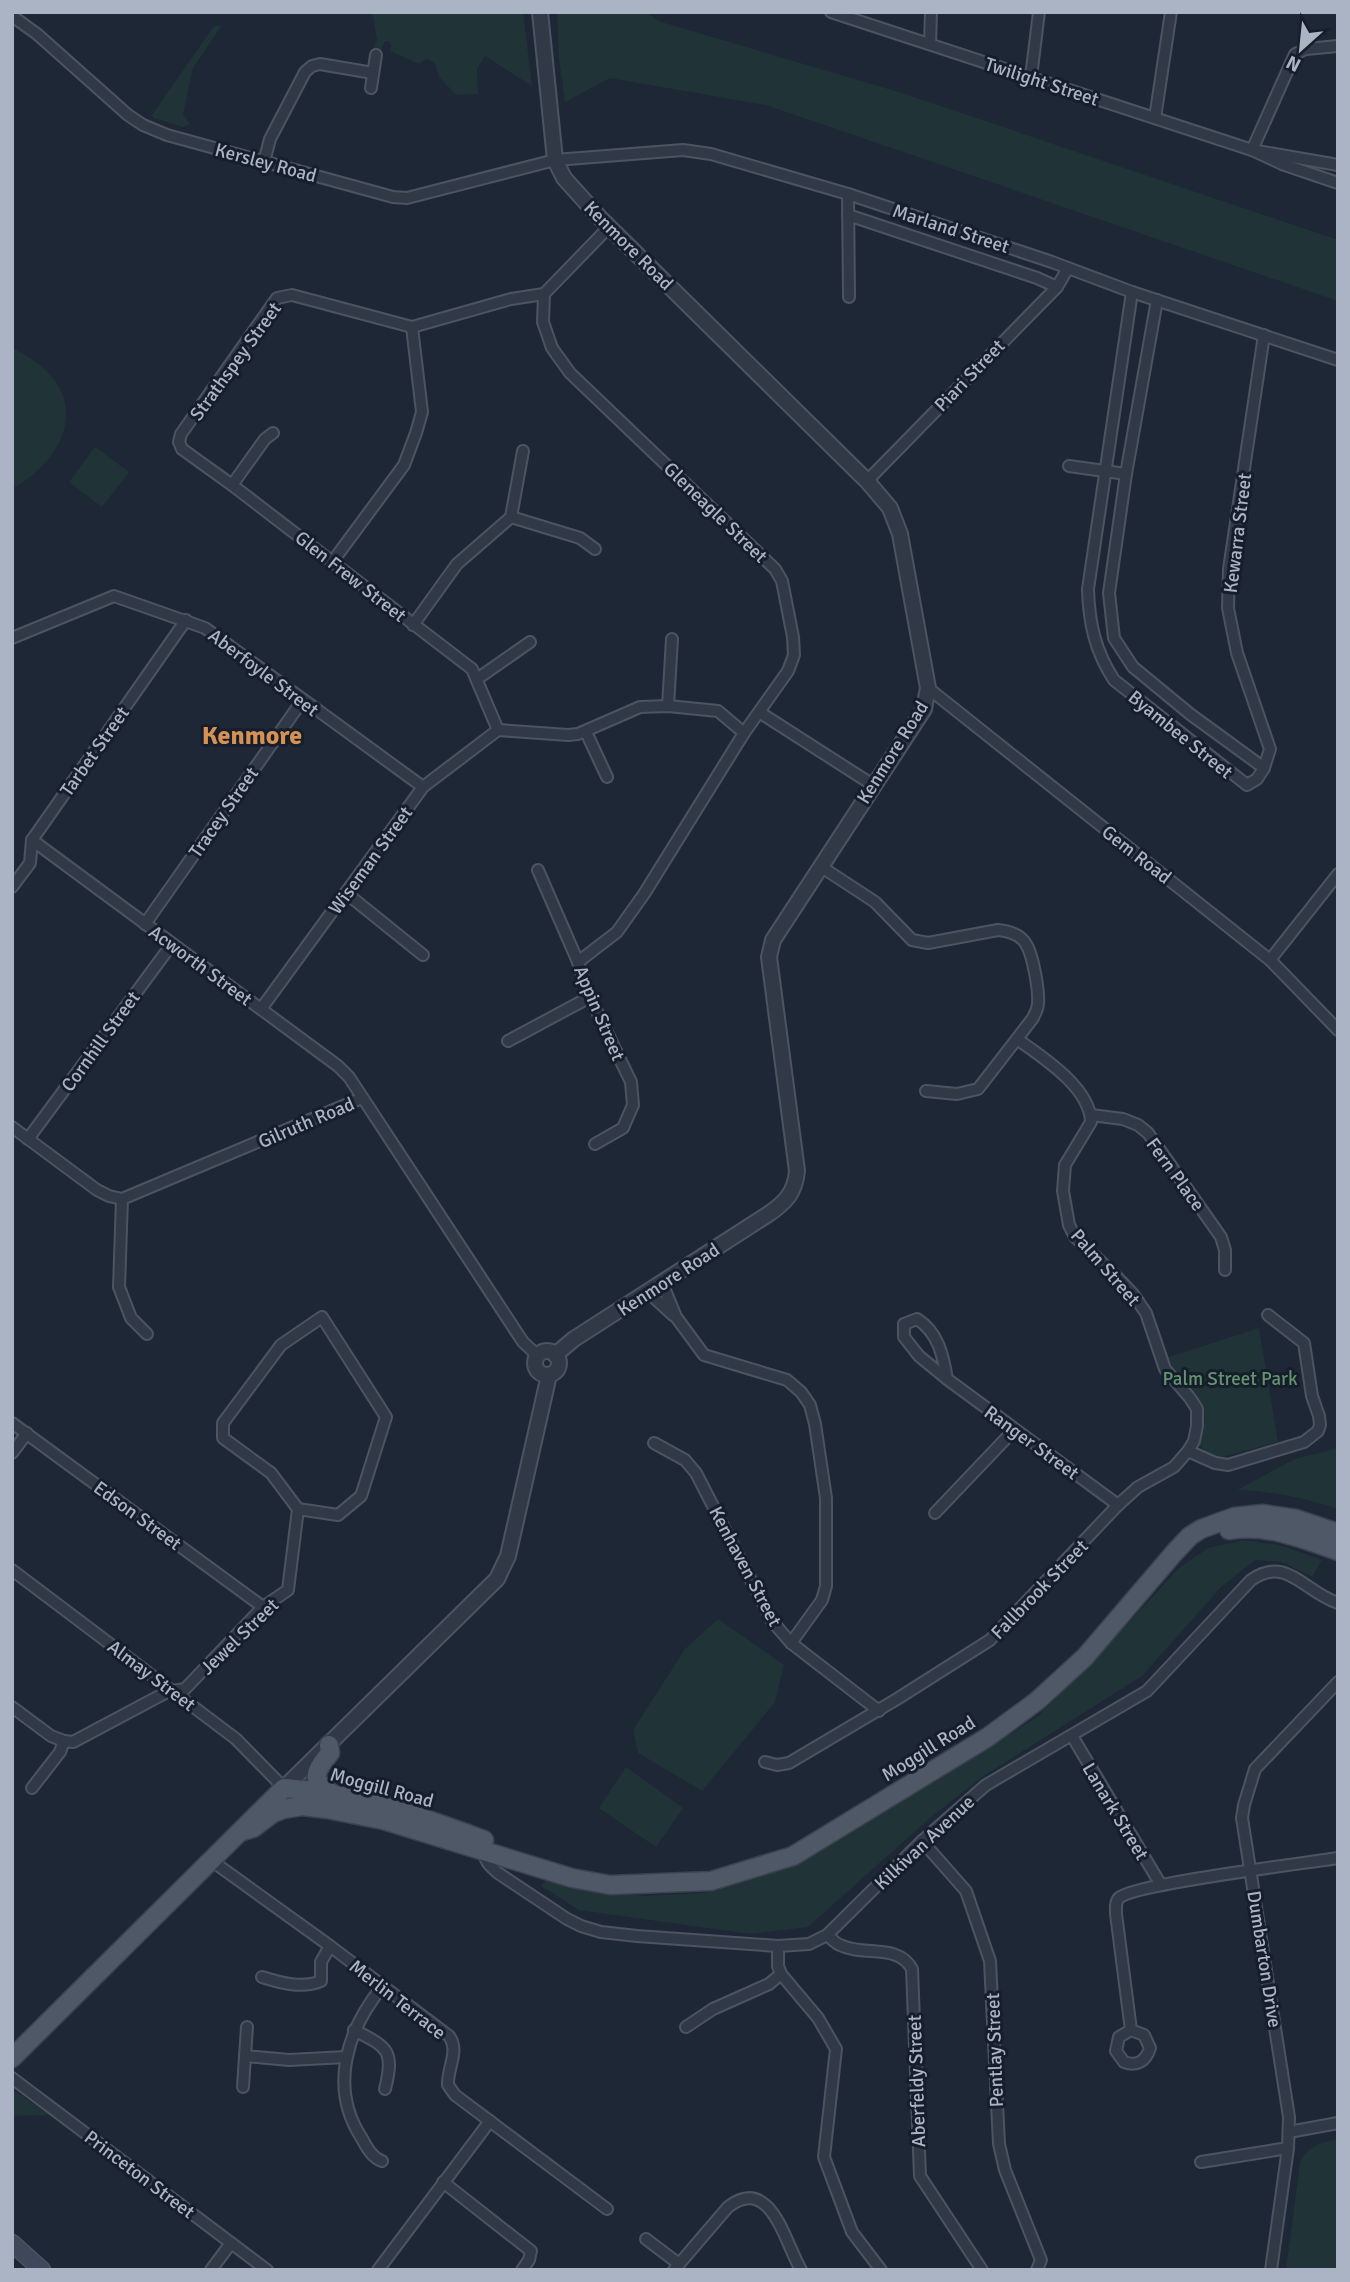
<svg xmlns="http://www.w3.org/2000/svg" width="1350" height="2282" font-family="Signika,sans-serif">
<rect width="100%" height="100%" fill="#1e2736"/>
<g fill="#203337">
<polygon points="368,12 523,12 532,86 485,56 477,69 478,94 456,95 440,78 434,62 426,59 419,64 390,51 391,45 389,41 385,41 381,50 377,50 374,46 377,40 373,16"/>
<polygon points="557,12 647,12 658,21 902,93 1338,240 1338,301 766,105 610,78 565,102 559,59"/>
<polygon points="222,25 193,68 183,114 190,124 183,127 154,118 152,115 214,26"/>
<path d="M12 348C89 384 79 449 12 489Z"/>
<polygon points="95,447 129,472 102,507 69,482"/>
<path d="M1259 1328 1278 1442 1218 1458 1208 1455 1199 1444C1219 1389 1181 1398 1169 1357Z"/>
<path d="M1338 1448V1509C1304 1498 1272 1491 1237 1490L1295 1459Z"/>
<polygon points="1244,1540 1280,1545 1322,1560 1312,1577 1282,1562 1255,1560 1221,1587 1142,1676 985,1775 931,1817 808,1927 750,1934 579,1910 541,1886 547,1879 642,1896 704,1893 792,1866 914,1794 1037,1717 1096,1658 1179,1568 1208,1548"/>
<polygon points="718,1619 784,1665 775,1702 702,1791 638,1753 633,1730 685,1649"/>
<polygon points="626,1767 683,1808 656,1847 599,1808"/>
<polygon points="12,2089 50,2115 12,2116"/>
<path d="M1338 2139V2270H1286L1300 2162C1309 2145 1320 2143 1338 2139Z"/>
</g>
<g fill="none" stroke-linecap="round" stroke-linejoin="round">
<g stroke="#4c5462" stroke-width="14">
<g id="minor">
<polyline points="831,12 1252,150 1282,164 1338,183"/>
<polyline points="12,16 37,34 128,115 143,125 167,135 393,197 407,198 555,160 683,150 711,154 848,194 1052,262 1132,292 1338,360"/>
<polyline points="930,44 931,12"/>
<polyline points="1338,46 1306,49 1295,54 1252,150 1338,165"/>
<polyline points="1031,77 1039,12"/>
<polyline points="371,88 376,55"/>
<polyline points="1155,118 1171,12"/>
<polyline points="264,162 270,139 305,72 312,66 320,64 373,73"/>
<polyline points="848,194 849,297"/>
<polyline points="848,215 1037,278 1057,287"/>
<path d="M1132 292 1088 589C1089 623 1095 651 1114 680L1247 785 1257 779 1264 768 1270 749 1237 653 1228 608 1229 569 1264 335"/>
<polyline points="1157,300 1126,474 1109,593 1114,638 1133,667 1190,714 1264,768"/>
<polyline points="1069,466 1126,474"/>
<polyline points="867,481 1057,287 1068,268"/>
<polyline points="232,485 265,439 273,433"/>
<polyline points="511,517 523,451"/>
<polyline points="333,561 404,465 416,433 422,412 412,327"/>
<polyline points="413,625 457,564 511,517 580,538 595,549"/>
<polyline points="12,638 114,596 205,628 423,787"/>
<polyline points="477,679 530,642"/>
<polyline points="928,688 1270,960 1338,1030"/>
<polyline points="668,706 672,639"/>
<polyline points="759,712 873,785"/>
<polyline points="498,730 472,669 232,485 182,449 179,442 181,434 277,298 292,295 412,327 511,299 544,294"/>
<polyline points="498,730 568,735 578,734 640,707 668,706 718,711 744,733"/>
<polyline points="586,732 607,777"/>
<polyline points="32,840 338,1066 349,1077 523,1342 538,1356"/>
<path d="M820 866 875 902 912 940 928 943 998 930C1009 931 1020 934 1026 944 1033 955 1039 990 1038 1003 1038 1009 1035 1013 1033 1018L978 1089 957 1094 926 1091"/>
<polyline points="538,870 578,962 588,993 631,1082 633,1105 623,1128 595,1144"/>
<polyline points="12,887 30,863 32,840 186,620"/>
<polyline points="346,893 423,955"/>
<polyline points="145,924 302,701"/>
<polyline points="1270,960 1338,874"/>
<polyline points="578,962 617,932 644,894 744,733 788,671 794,655 793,637 782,581 775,569 570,373 552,348 543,322 544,294 609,227"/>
<polyline points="261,1009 423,787 498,730"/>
<path d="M1017 1039C1042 1057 1090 1087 1091 1122L1065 1165 1063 1191 1069 1225 1075 1237 1114 1274 1133 1294 1146 1313 1165 1369 1190 1398 1197 1409V1426L1194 1441 1188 1451 1215 1463 1228 1465 1304 1442 1318 1431 1320 1425 1319 1416 1312 1396 1304 1343 1268 1315"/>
<polyline points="508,1041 590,997"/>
<polyline points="1091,1115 1123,1119 1138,1125 1148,1133 1221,1237 1225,1250 1225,1270"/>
<polyline points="12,1127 97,1190 109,1196 122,1199 362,1098"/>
<polyline points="28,1139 172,944"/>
<polyline points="122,1199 119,1287 131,1318 147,1334"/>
<polyline points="662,1283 676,1317 704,1355 787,1380 801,1392 810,1405 815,1424 826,1498 826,1586 822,1600 791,1643"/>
<polyline points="648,1292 673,1315"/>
<path d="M947 1379 919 1356 904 1337V1324L917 1319C938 1332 943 1355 947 1379L1118 1505"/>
<polyline points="12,1423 263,1607"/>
<polyline points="654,1443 685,1460 696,1473 772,1621 791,1643 879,1711"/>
<polyline points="12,1453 27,1433"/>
<polyline points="935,1513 1014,1430"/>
<polyline points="12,1570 236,1739 284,1788"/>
<polyline points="12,1707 51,1736 64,1741"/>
<polyline points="1072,1736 1161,1885"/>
<polyline points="765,1762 777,1765 789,1763 897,1699 990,1640 1118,1505 1138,1487 1174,1467 1188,1451"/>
<polyline points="32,1788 60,1752 64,1741 73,1742 167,1692 185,1689 263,1607 288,1590 298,1509 271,1473 223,1438 223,1423 281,1345 322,1317 386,1417 361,1496 338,1515 298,1509"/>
<polyline points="922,1841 966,1891 990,1961 999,2144 1005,2170 1041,2260 1037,2270"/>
<path d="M486 1850C483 1861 490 1866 498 1873L567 1919 581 1926 601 1932 637 1936 778 1946 809 1944 827 1935 922 1841 986 1785 1147 1691 1251 1580C1287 1555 1304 1592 1338 1603"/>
<path d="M212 1861 330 1946 449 2036C460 2051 447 2068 448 2085L455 2095 607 2209"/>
<path d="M827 1935C831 1938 835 1943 840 1945 864 1957 898 1943 912 1969L920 2176 982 2270"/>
<polyline points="778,1946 778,1966 781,1974 818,2018 836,2049 824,2157 852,2232 881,2270"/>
<path d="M262 1977C281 1983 302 1989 321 1981V1962L330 1946"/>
<path d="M382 1987C347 2030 329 2087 361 2137 366 2146 372 2158 382 2161"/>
<polyline points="247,2027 245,2056 289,2060 346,2057"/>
<polyline points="686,2027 713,2009 769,1984 781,1974"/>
<path d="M354 2030C387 2047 395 2050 385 2089"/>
<path d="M1131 2030 1119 2037 1116 2051 1124 2062C1137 2067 1146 2061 1150 2048L1144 2035 1131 2030 1116 1914C1116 1908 1115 1902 1119 1898 1133 1884 1307 1863 1338 1858"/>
<polyline points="12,2078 267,2270"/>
<polyline points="243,2087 245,2056"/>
<polyline points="1289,2132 1338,2123"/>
<polyline points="1201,2162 1288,2148"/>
<polyline points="443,2182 531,2251 529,2260 522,2270"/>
<polyline points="646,2239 679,2264"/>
<polyline points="211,2270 231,2243"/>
<polyline points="378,2270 490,2121"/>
<path d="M674 2270 728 2207C771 2174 785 2243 801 2270"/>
<polyline points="1271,2270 1288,2148 1289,2117 1242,1818 1244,1805 1255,1769 1338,1682"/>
</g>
</g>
<g stroke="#4c5462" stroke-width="18">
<g id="tertiary">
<path d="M540 12 555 160 564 178 601 219 867 481 890 508 900 534 928 688 924 709 773 940 769 957 797 1171C795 1193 785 1203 767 1215L574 1339 555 1355"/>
<circle cx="547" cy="1363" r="12"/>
<polyline points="284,1788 497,1579 508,1556 549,1375"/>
</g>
</g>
<g stroke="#4c5462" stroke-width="19">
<polyline id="secondary" points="12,2243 42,2270"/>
</g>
<g stroke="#3b4250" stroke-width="21">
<g id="primary">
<path d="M1229 1530C1268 1524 1301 1538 1338 1551"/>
<path d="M329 1745 330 1753C315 1771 309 1780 333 1794"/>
<polyline points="240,1832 253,1828 273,1813 284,1809 302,1806 327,1809 383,1820 572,1878 610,1885 711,1881 793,1856 988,1737 1037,1701 1085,1657 1174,1553 1190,1536 1201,1529 1234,1517 1262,1514 1296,1519 1338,1533"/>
<path d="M12 2058 284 1788C352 1793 420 1816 484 1840"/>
</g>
</g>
<use href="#minor" stroke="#313946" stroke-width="10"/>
<use href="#tertiary" stroke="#313946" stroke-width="14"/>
<use href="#secondary" stroke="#3f485a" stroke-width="16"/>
<use href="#primary" stroke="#4f5867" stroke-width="18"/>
</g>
<g text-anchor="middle" stroke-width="6" stroke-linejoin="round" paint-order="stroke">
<g font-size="19" fill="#abb4c4" stroke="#171e2b">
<text transform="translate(1042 81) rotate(18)" y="7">Twilight Street</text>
<text transform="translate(266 162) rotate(15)" y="7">Kersley Road</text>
<text transform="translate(951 228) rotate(18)" y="7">Marland Street</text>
<text transform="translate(629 245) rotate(45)" y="7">Kenmore Road</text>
<text transform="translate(235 361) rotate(-54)" y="7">Strathspey Street</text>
<text transform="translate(969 375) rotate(-46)" y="7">Piari Street</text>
<text transform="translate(716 512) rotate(44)" y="7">Gleneagle Street</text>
<text transform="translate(1237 533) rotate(-83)" y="7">Kewarra Street</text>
<text transform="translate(351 576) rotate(38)" y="7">Glen Frew Street</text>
<text transform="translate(264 672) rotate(37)" y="7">Aberfoyle Street</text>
<text transform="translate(1181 734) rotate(39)" y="7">Byambee Street</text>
<text transform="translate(94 751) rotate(-55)" y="7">Tarbet Street</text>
<text transform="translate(892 752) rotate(-58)" y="7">Kenmore Road</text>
<text transform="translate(223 812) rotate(-55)" y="7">Tracey Street</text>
<text transform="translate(1137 854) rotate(38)" y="7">Gem Road</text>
<text transform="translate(370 860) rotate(-54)" y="7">Wiseman Street</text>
<text transform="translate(201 965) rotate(36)" y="7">Acworth Street</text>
<text transform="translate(600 1013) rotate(67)" y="7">Appin Street</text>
<text transform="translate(100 1041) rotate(-54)" y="7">Cornhill Street</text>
<text transform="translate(306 1122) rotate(-23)" y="7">Gilruth Road</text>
<text transform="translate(1176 1174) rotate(54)" y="7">Fern Place</text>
<text transform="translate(1106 1267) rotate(49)" y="7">Palm Street</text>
<text transform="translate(668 1279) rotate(-33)" y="7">Kenmore Road</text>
<text transform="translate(1032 1442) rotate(36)" y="7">Ranger Street</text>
<text transform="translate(138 1515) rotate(36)" y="7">Edson Street</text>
<text transform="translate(746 1566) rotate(62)" y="7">Kenhaven Street</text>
<text transform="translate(1039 1589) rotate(-46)" y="7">Fallbrook Street</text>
<text transform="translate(239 1636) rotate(-44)" y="7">Jewel Street</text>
<text transform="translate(152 1675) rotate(37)" y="7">Almay Street</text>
<text transform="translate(928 1748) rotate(-32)" y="7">Moggill Road</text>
<text transform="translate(382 1787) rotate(15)" y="7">Moggill Road</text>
<text transform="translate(1116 1811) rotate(59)" y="7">Lanark Street</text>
<text transform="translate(924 1842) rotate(-43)" y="7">Kilkivan Avenue</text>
<text transform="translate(1265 1959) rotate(81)" y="7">Dumbarton Drive</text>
<text transform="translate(398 1999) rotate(38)" y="7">Merlin Terrace</text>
<text transform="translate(994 2050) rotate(-92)" y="7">Pentlay Street</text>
<text transform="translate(916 2081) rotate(-92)" y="7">Aberfeldy Street</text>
<text transform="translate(140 2174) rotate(37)" y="7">Princeton Street</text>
</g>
<g font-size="19" fill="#639470" stroke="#171e2b">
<text x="1230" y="1385">Palm Street Park</text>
</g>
<g font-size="26" font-weight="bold" fill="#d69254" stroke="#171e2b">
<text x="252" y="744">Kenmore</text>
</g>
</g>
<rect width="1350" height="2282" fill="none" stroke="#abb4c4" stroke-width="28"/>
<g transform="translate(1301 49) rotate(207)" stroke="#171e2b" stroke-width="5" paint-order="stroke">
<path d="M0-5L12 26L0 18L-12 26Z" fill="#abb4c4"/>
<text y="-10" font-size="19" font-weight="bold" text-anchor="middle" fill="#abb4c4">N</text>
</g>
</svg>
